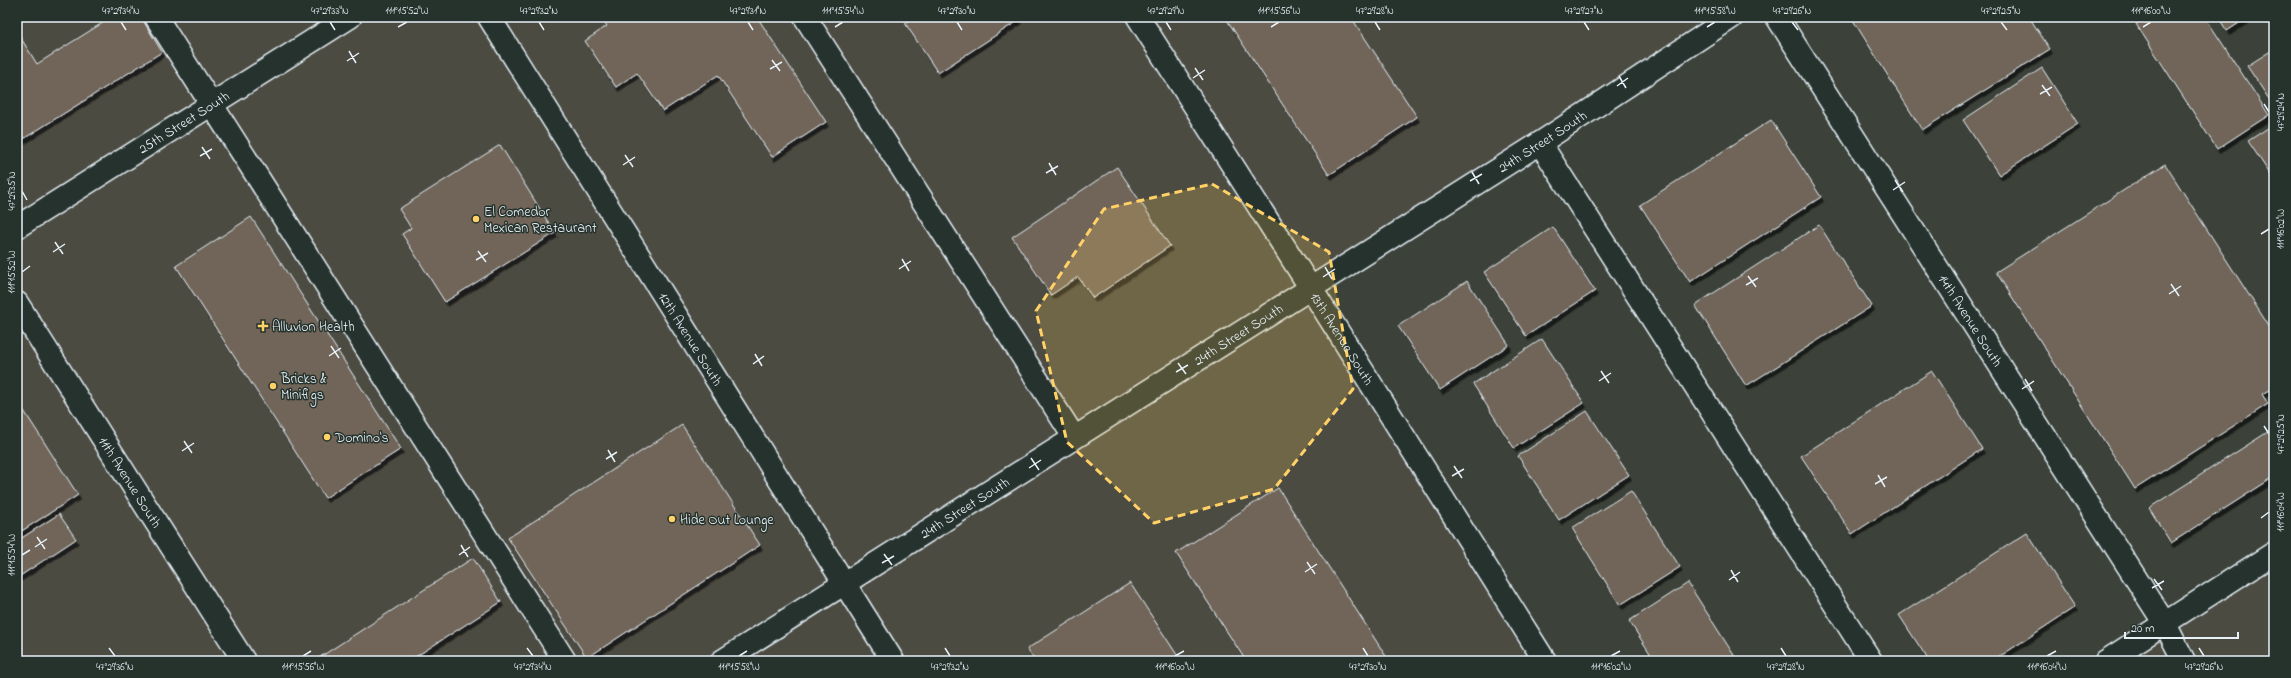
<svg xmlns="http://www.w3.org/2000/svg" width="2291" height="678" font-family="'Indie Flower',sans-serif">
<defs>
<filter id="shadow"><feDropShadow dx="2.5" dy="4.5" stdDeviation="0" flood-color="#0009"/></filter>
</defs>
<rect width="100%" height="100%" fill="#3c423a"/>
<filter id="ink" filterUnits="userSpaceOnUse"><feTurbulence type="fractalNoise" baseFrequency=".025" numOctaves="2"/><feDisplacementMap in="SourceGraphic" scale="8" xChannelSelector="R" yChannelSelector="G"/><feConvolveMatrix kernelMatrix="1 2 1 2 8 2 1 2 1" color-interpolation-filters="sRGB"/></filter>
<g filter="url(#ink)">
<g fill="#4c4c43">
<polygon points="17,17 1732,17 1310,287 1545,661 17,661"/>
<polygon points="2274,554 2274,661 2106,661"/>
</g>
<g fill="#706559" stroke="#e8f1f8" filter="url(#shadow)">
<polygon points="112,17 141,17 162,52 20,141 17,136 17,32 37,64"/>
<polygon points="601,17 757,17 826,122 772,157 718,75 663,111 637,73 616,87 585,41 607,26"/>
<polygon points="914,17 1017,17 1019,20 938,73 905,23"/>
<polygon points="1225,17 1351,17 1417,117 1329,175"/>
<polygon points="1851,17 2029,17 2050,49 1922,130"/>
<polygon points="2147,17 2205,17 2269,115 2217,149 2136,24"/>
<polygon points="2218,17 2248,17 2227,31"/>
<polygon points="2274,49 2274,100 2271,102 2247,66"/>
<polygon points="2042,68 2078,124 1999,175 1963,120"/>
<polygon points="1771,120 1821,197 1690,282 1640,205"/>
<polygon points="2274,124 2274,180 2248,141"/>
<polygon points="500,145 555,233 445,302 402,234 411,228 399,209"/>
<polygon points="2165,164 2274,334 2274,387 2262,394 2268,404 2135,489 1996,272"/>
<polygon points="1117,167 1170,246 1093,298 1078,277 1051,295 1012,237"/>
<polygon points="251,217 401,449 325,498 176,266"/>
<polygon points="1819,225 1872,306 1746,386 1695,305"/>
<polygon points="1553,227 1595,291 1526,336 1484,272"/>
<polygon points="1467,281 1509,345 1440,390 1398,326"/>
<polygon points="1542,339 1584,403 1514,448 1473,384"/>
<polygon points="1932,371 1982,449 1852,534 1801,456"/>
<polygon points="17,400 78,495 17,534"/>
<polygon points="1587,411 1629,475 1559,520 1518,456"/>
<polygon points="682,425 760,545 587,658 508,538"/>
<polygon points="2274,428 2274,477 2171,543 2149,508"/>
<polygon points="1278,488 1389,661 1246,661 1176,553"/>
<polygon points="1631,491 1680,567 1620,605 1572,528"/>
<polygon points="59,514 76,539 17,578 17,541"/>
<polygon points="2027,533 2075,607 1993,661 1929,661 1899,615"/>
<polygon points="473,558 501,602 409,661 314,661"/>
<polygon points="1130,583 1181,661 1035,661 1027,649"/>
<polygon points="1688,583 1737,660 1735,661 1655,661 1629,621"/>
</g>
<g fill="none" stroke-linecap="round" stroke-linejoin="round">
<g stroke="#e8f1f8" stroke-width="25">
<g id="lane">
<polyline points="156,17 565,661"/>
<polyline points="805,17 1074,437"/>
<polyline points="1540,143 1871,661"/>
<polyline points="2165,624 2184,661"/>
</g>
</g>
<g stroke="#e8f1f8" stroke-width="25">
<g id="street">
<path id="s1" d="M489 17 893 661"/>
<path id="s2" d="M1138 17 1310 287 1545 661"/>
<path id="s3" d="M1777 17 2165 624"/>
<path id="s4" d="M17 227 350 17"/>
<path id="s5" d="M17 303 244 661"/>
<path id="s6" d="M722 661 1540 143 1732 17"/>
</g>
</g>
<g stroke="#e8f1f8" stroke-width="25">
<polyline id="secondary" points="2106,661 2274,553"/>
</g>
<use href="#lane" stroke="#26332d" stroke-width="22"/>
<use href="#street" stroke="#26332d" stroke-width="22"/>
<use href="#secondary" stroke="#26332d" stroke-width="22"/>
</g>
</g>
<path fill="#ffd166" fill-opacity="0.2" stroke="#ffd166" stroke-width="3" stroke-dasharray="8 5" stroke-linejoin="round" d="M1212 184 1329 252 1353 389 1274 489 1154 523 1067 442 1036 311 1104 209Z"/>
<path fill="none" stroke="#e8f1f8" stroke-width="1.5" d="M121 22 126 30M330 22 335 30M539 22 544 30M748 22 753 30M957 22 962 30M1166 22 1171 30M1375 22 1380 30M1584 22 1589 30M1792 22 1798 30M2001 22 2007 30M398 27 407 22M835 27 843 22M1271 27 1279 22M1707 27 1715 22M2143 27 2151 22M349 51 356 63M772 60 780 71M347 61 359 53M1195 68 1203 80M770 69 782 62M1619 76 1626 88M1193 78 1205 70M2042 85 2050 96M1617 86 1628 78M2040 94 2052 87M2264 104 2269 112M202 147 210 159M625 155 633 167M200 156 212 149M1049 163 1056 175M623 165 635 157M1472 172 1479 184M1046 173 1058 166M1895 180 1903 192M1470 181 1482 174M1893 190 1905 182M22 191 27 200M2261 234 2269 229M55 242 63 254M478 251 486 262M53 252 65 244M902 259 909 271M476 260 488 253M1325 267 1332 279M899 269 911 261M22 272 30 266M1748 276 1756 287M1323 277 1335 269M2171 284 2179 296M1746 285 1758 278M2169 294 2181 286M331 346 339 358M755 354 762 366M329 356 341 348M1178 363 1186 374M753 364 764 356M1601 371 1609 383M1176 372 1188 365M2025 379 2032 391M1599 381 1611 373M2022 389 2034 381M2264 426 2269 434M184 441 192 453M608 450 615 462M182 451 194 443M1031 458 1039 470M606 459 617 452M1454 466 1462 478M1029 468 1041 460M1878 475 1885 487M1452 476 1464 469M1875 484 1887 477M2261 518 2269 512M37 537 45 549M461 545 468 557M35 547 47 539M884 554 892 565M22 555 30 550M459 555 470 547M1307 562 1315 574M882 563 894 556M1731 570 1738 582M1305 572 1317 564M2154 579 2162 590M1729 580 1740 572M2152 588 2164 581M109 648 115 656M527 648 533 656M945 648 950 656M1363 648 1368 656M1781 648 1786 656M2199 648 2204 656M303 656 311 651M739 656 747 651M1175 656 1184 651M1611 656 1620 651M2047 656 2056 651"/>
<g fill="#ffd166" stroke="#26332d" stroke-width="1.5">
<circle cx="476" cy="219" r="4"/>
<path d="M261 320h4v4h4v4h-4v4h-4v-4h-4v-4h4z"/>
<circle cx="273" cy="386" r="4"/>
<circle cx="327" cy="437" r="4"/>
<circle cx="672" cy="519" r="4"/>
</g>
<g text-anchor="middle" stroke-width="3" stroke-linejoin="round" paint-order="stroke">
<g font-size="14" fill="#e8f1f8" stroke="#26332d">
<text dy="5" stroke="none"><textPath href="#s4" startOffset="197">25th Street South</textPath></text>
<text dy="5" stroke="none"><textPath href="#s6" startOffset="971">24th Street South</textPath></text>
<text dy="5" stroke="none"><textPath href="#s3" startOffset="360">14th Avenue South</textPath></text>
<text dy="5" stroke="none"><textPath href="#s6" startOffset="611">24th Street South</textPath></text>
<text dy="5" stroke="none"><textPath href="#s2" startOffset="381">13th Avenue South</textPath></text>
<text dy="5" stroke="none"><textPath href="#s1" startOffset="380">12th Avenue South</textPath></text>
<text dy="5" stroke="none"><textPath href="#s5" startOffset="212">11th Avenue South</textPath></text>
<text dy="5" stroke="none"><textPath href="#s6" startOffset="287">24th Street South</textPath></text>
</g>
<g font-size="14" fill="#e8f1f8" stroke="#26332d" text-anchor="start">
<text x="484" y="216">El Comedor<tspan x="484" dy="16">Mexican Restaurant</tspan></text>
<text x="272" y="331">Alluvion Health</text>
<text x="281" y="383">Bricks &amp;<tspan x="281" dy="16">Minifigs</tspan></text>
<text x="335" y="442">Domino's</text>
<text x="680" y="524">Hide Out Lounge</text>
</g>
</g>
<rect width="2291" height="678" fill="none" stroke="#26332d" stroke-width="44"/>
<path d="M2125 632v6h113v-6" fill="none" stroke="#e8f1f8" stroke-width="2"/>
<text x="2131" y="632" font-size="12" fill="#e8f1f8" stroke="#26332d" stroke-width="3" paint-order="stroke">20 m</text>
<rect x="22" y="22" width="2247" height="634" fill="none" stroke="#e8f1f8" stroke-width="1.5"/>
<g font-size="10" text-anchor="middle" fill="#e8f1f8">
<text x="121" y="14">47°29'34"N</text>
<text x="330" y="14">47°29'33"N</text>
<text x="407" y="14">111°15'52"W</text>
<text x="539" y="14">47°29'32"N</text>
<text x="748" y="14">47°29'31"N</text>
<text x="843" y="14">111°15'54"W</text>
<text x="957" y="14">47°29'30"N</text>
<text x="1166" y="14">47°29'29"N</text>
<text x="1279" y="14">111°15'56"W</text>
<text x="1375" y="14">47°29'28"N</text>
<text x="1584" y="14">47°29'27"N</text>
<text x="1715" y="14">111°15'58"W</text>
<text x="1792" y="14">47°29'26"N</text>
<text x="2001" y="14">47°29'25"N</text>
<text x="2151" y="14">111°16'00"W</text>
<text transform="translate(2280 112) rotate(-90)" y="4">47°29'24"N</text>
<text transform="translate(11 191) rotate(-90)" y="4">47°29'35"N</text>
<text transform="translate(2280 229) rotate(-90)" y="4">111°16'02"W</text>
<text transform="translate(11 272) rotate(-90)" y="4">111°15'52"W</text>
<text transform="translate(2280 434) rotate(-90)" y="4">47°29'25"N</text>
<text transform="translate(2280 512) rotate(-90)" y="4">111°16'04"W</text>
<text transform="translate(11 555) rotate(-90)" y="4">111°15'54"W</text>
<text x="115" y="670">47°29'36"N</text>
<text x="303" y="670">111°15'56"W</text>
<text x="533" y="670">47°29'34"N</text>
<text x="739" y="670">111°15'58"W</text>
<text x="950" y="670">47°29'32"N</text>
<text x="1175" y="670">111°16'00"W</text>
<text x="1368" y="670">47°29'30"N</text>
<text x="1611" y="670">111°16'02"W</text>
<text x="1786" y="670">47°29'28"N</text>
<text x="2047" y="670">111°16'04"W</text>
<text x="2204" y="670">47°29'26"N</text>
</g>
</svg>
